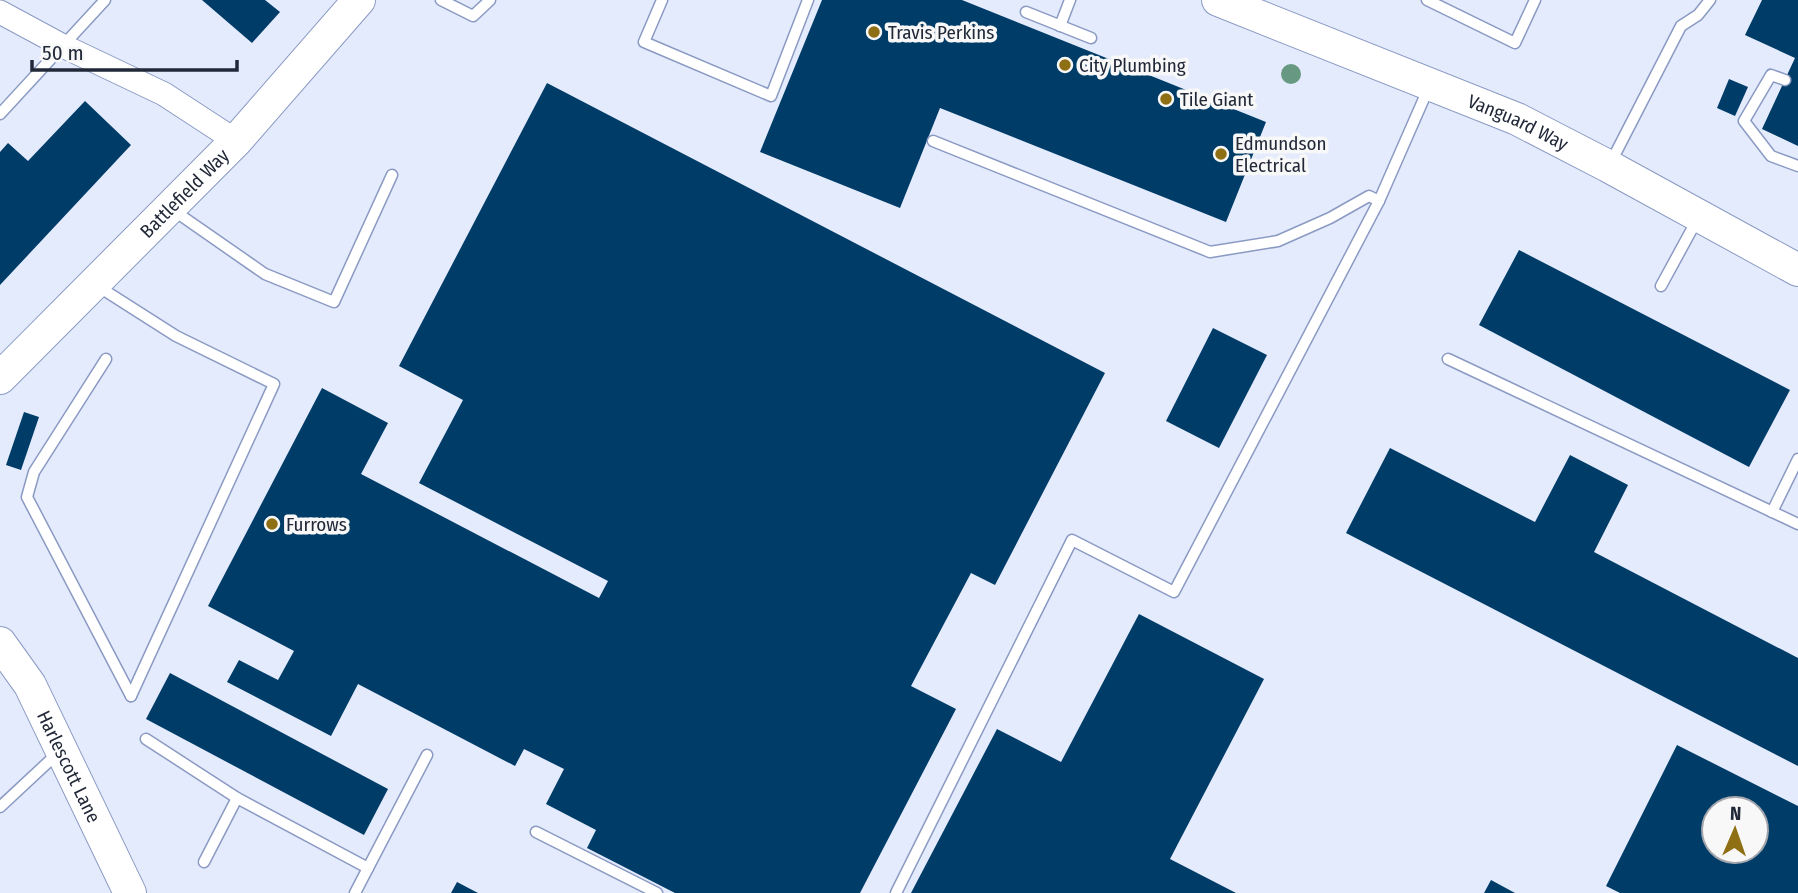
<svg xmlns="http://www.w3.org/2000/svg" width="1798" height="893" font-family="'Fira Sans Condensed',sans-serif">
<rect width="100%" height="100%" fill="#e4ebfd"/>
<g fill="#003c68" fill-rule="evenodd">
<polygon points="202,0 265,0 280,12 252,43"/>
<polygon points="822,0 962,0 1266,122 1226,222 940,108 900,208 760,152"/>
<polygon points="1762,0 1798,0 1798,146 1762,129 1795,58 1745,35"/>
<polygon points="1729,79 1748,87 1735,116 1717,108"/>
<polygon points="547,83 1105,373 995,585 971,573 911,686 956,709 860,893 675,893 587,848 596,830 546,804 564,769 524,749 515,766 358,684 331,736 227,682 239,660 278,680 294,651 208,606 322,388 388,423 361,474 599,598 608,581 419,483 463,400 399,366"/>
<polygon points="85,101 131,145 0,285 0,152 8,143 28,161"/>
<polygon points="1519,250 1790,390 1749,467 1479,325"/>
<polygon points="1213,328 1267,355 1219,448 1166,421"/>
<polygon points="24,412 39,417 21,470 6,465"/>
<polygon points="1390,448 1535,522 1570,455 1628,485 1594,552 1798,658 1798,766 1346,533"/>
<polygon points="1139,614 1264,679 1170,859 1236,893 911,893 997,729 1061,762"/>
<polygon points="170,673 388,789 364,835 146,719"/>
<path d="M1677 745 1798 806V893H1620L1606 886ZM1714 809H1756V851H1714Z"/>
<polygon points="1491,880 1515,893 1484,893"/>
<polygon points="457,882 478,893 451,893"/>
</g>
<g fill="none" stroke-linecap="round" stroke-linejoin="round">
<g stroke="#8a9ac3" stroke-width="13">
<g id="lane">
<polyline points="441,0 473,16 490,0"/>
<polyline points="662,0 644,42 771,96 808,0"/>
<polyline points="1427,0 1515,43 1535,0"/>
<polyline points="1026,12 1091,38"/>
<polyline points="1060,26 1070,0"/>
<polyline points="1785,80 1771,75 1744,121 1771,156 1798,166"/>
<polyline points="0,114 105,0"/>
<polyline points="933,141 1210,252 1278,241 1330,218 1369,196 1379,201"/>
<polyline points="1610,164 1681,26 1698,15 1710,0"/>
<polyline points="173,210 265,274 334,302 392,175"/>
<polyline points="96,285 176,336 274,384 131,696"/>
<polyline points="1661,286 1698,218"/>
<polyline points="106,359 34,472 27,497 131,696"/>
<polyline points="1448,359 1798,524"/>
<polyline points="1772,512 1798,459"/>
<polyline points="146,739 237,798 368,868 355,893"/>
<polyline points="0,807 59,752"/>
<polyline points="536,832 657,893"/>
<polyline points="204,862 237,798"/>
<polyline points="368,868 427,755"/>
<polyline points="896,893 1072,540 1174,592 1379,201 1429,87"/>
</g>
</g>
<g stroke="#8a9ac3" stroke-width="25">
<polyline id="street" points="0,12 63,46 164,94 236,141"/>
</g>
<g stroke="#8a9ac3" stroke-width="34">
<g id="secondary">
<path id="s1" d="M1218 0 1517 119 1608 166 1798 270"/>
<path id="s2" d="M0 378 236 141 359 0"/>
<path id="s3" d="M0 643 30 685 130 893"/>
</g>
</g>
<use href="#lane" stroke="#fff" stroke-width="10"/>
<use href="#street" stroke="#fff" stroke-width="23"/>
<use href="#secondary" stroke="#fff" stroke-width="32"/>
</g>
<circle fill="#679882" cx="1291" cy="74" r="10"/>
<g fill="#8e6f13" stroke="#f8f8f8" stroke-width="2.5">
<circle cx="874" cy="32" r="7"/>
<circle cx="1065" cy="65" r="7"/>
<circle cx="1166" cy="99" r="7"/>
<circle cx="1221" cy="154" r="7"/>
<circle cx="272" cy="524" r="7"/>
</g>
<g text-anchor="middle" stroke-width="7" stroke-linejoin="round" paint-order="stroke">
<g font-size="19" fill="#212838" stroke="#f8f8f8" text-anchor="start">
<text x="888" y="39">Travis Perkins</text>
<text x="1079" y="72">City Plumbing</text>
<text x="1180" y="106">Tile Giant</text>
<text x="1235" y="150">Edmundson<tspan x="1235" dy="22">Electrical</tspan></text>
<text x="286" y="531">Furrows</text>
</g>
<g font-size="19" fill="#212838" stroke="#f8f8f8">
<text dy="7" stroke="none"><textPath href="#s1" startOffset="324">Vanguard Way</textPath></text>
<text dy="7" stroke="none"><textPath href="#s2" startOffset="261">Battlefield Way</textPath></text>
<text dy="7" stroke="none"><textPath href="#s3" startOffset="142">Harlescott Lane</textPath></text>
</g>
</g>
<g transform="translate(1735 830) rotate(2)"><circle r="33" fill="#f8f8f8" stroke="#a2a5ab" stroke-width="2"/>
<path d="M0-5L12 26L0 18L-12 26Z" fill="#8e6f13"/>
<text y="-10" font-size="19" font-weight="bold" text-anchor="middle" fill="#212838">N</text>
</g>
<path d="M32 60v10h205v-10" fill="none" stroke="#212838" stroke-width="3.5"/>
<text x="42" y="60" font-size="21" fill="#212838" stroke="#f8f8f8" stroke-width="5" paint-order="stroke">50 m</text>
</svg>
